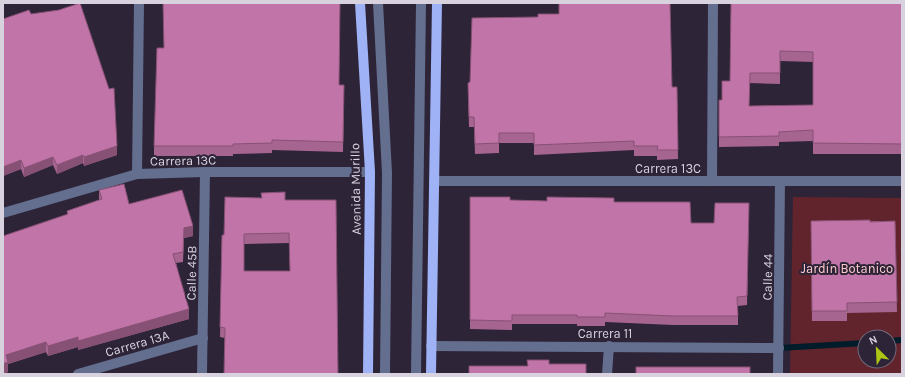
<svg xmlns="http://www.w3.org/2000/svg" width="905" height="377" font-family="Karla,sans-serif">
<rect width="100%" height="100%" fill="#2d2438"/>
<path fill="#62242c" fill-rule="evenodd" d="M793 197 902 198V374H790ZM865 337H889V361H865Z"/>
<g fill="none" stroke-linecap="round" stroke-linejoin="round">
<g stroke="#001c2b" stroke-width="6">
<polyline points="889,341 902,340"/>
<polyline points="779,348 865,343"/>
</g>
<g stroke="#646e8e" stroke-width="10">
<polyline points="378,3 387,173 385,374"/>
<polyline points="137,174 139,3"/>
<polyline points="434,181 902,181"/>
<polyline points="712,181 713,3"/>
<polyline points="3,213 137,174 205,172 370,172"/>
<polyline points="431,346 779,348"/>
<polyline points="78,374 203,338"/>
<polyline points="202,374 205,172"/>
<polyline points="416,374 421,3"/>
<polyline points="607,374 609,346"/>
<polyline points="778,374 780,181"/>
</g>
<g stroke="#9fb2f5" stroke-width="10">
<polyline points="360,3 370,172 368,374"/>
<polyline points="431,374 437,3"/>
</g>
</g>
<g fill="#a66490" fill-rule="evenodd">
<path d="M731 3H902V154H813V141L779 142V146L719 147V100H722L730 81ZM780 61 813 62V105L749 106 750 83 780 84Z"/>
<polygon points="31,14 117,155 84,166 83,163 57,174 53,165 24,177 21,169 3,176"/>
<polygon points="468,83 677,87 678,159 657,160 657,156 634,156 634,150 534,155 534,143 499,143 499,153 475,154 474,127 469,127"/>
<polygon points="339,85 344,85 343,152 272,150 272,153 233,154 233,156 154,156 154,146"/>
<polygon points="99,190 193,236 184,238 183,262 176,263 189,319 78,350 78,347 48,356 46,352 8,364 8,372 3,374 67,214 67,211 99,200"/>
<polygon points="470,197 510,200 547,201 614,202 691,223 714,223 749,203 747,305 738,306 738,325 673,325 605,322 605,326 577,326 577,324 512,324 512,330 470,329"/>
<path d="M285 200 338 374 225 338 220 337 222 235H224ZM289 243 290 271H244V244Z"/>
<polygon points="811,221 895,221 897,312 847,313 847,321 812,321"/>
</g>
<g fill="#875175">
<polygon points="117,146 117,155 84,166 84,157"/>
<polygon points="83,155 83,163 57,174 57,165"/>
<polygon points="53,157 53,165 24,177 24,168"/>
<polygon points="21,160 21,169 3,176 3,167"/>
<polygon points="193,226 193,236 184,238 183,262 184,228"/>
<polygon points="189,309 189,319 78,350 78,341"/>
<polygon points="78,337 78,347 48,356 48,346"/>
<polygon points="46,342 46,352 8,364 8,372 3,374 3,364 6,355"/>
</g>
<g fill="#c174a7" stroke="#875175" fill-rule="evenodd">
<polygon points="80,3 109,89 114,88 117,146 84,157 83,155 57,165 53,157 24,168 21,160 3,167 3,19 29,10 31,14 59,10"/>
<polygon points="163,3 340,3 339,85 344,85 343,142 272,140 272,143 233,144 233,146 154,146 157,48 164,48"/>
<polygon points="559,3 670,3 672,87 677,87 678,150 657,150 658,146 634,146 634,141 534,145 534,133 499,133 499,143 475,144 474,117 469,117 468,83 470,82 472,18 538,17 538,14 559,14"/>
<path d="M731 3H902V144L813 143V130L779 132V136L719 137V100H722V81H730ZM780 51 813 52V105L749 106 750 73H780Z"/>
<polygon points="124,184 129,204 182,190 193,226 184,228 183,252 173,254 189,309 78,341 78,337 48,346 46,342 6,355 8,362 3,364 3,236 68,214 67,211 102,199 99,190"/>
<path d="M285 192V200H336L338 374H224L225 328 220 327 222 235H224L225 197 262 198 261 193ZM289 233 290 271H244V234Z"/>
<polygon points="470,197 510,197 510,200 547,201 547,197 614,198 614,202 690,202 691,223 714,223 715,203 749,203 747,296 737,297 738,316 673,316 605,313 605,317 577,317 577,315 512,315 512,321 470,320"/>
<polygon points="870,220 870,222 895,221 897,302 847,303 847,311 812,311 811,221"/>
<polygon points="527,360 549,360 549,364 586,364 586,374 469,374 469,366 528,366"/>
<rect x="636" y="367" width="114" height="7"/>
</g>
<g text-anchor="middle" stroke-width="4" stroke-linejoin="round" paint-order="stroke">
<g font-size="13" fill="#d8d2df" stroke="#2d2438">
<text transform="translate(183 160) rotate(-1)" y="5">Carrera 13C</text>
<text x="668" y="173">Carrera 13C</text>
<text transform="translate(355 189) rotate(-91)" y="5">Avenida Murillo</text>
<text transform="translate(191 273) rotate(-89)" y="5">Calle 45B</text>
<text transform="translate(767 277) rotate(-89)" y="5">Calle 44</text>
<text x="605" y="338">Carrera 11</text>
<text transform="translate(137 343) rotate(-16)" y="5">Carrera 13A</text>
</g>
<g font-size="13" fill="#fecbcd" stroke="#2d2438">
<text x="847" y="273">Jardín Botanico</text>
</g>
</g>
<rect width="905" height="377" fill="none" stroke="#d8d2df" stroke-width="8"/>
<g transform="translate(877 349) rotate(336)"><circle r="19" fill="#2d2438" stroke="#716a7b"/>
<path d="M0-3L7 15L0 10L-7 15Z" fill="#acc613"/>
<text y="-6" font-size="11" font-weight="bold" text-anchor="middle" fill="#d8d2df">N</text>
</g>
</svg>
